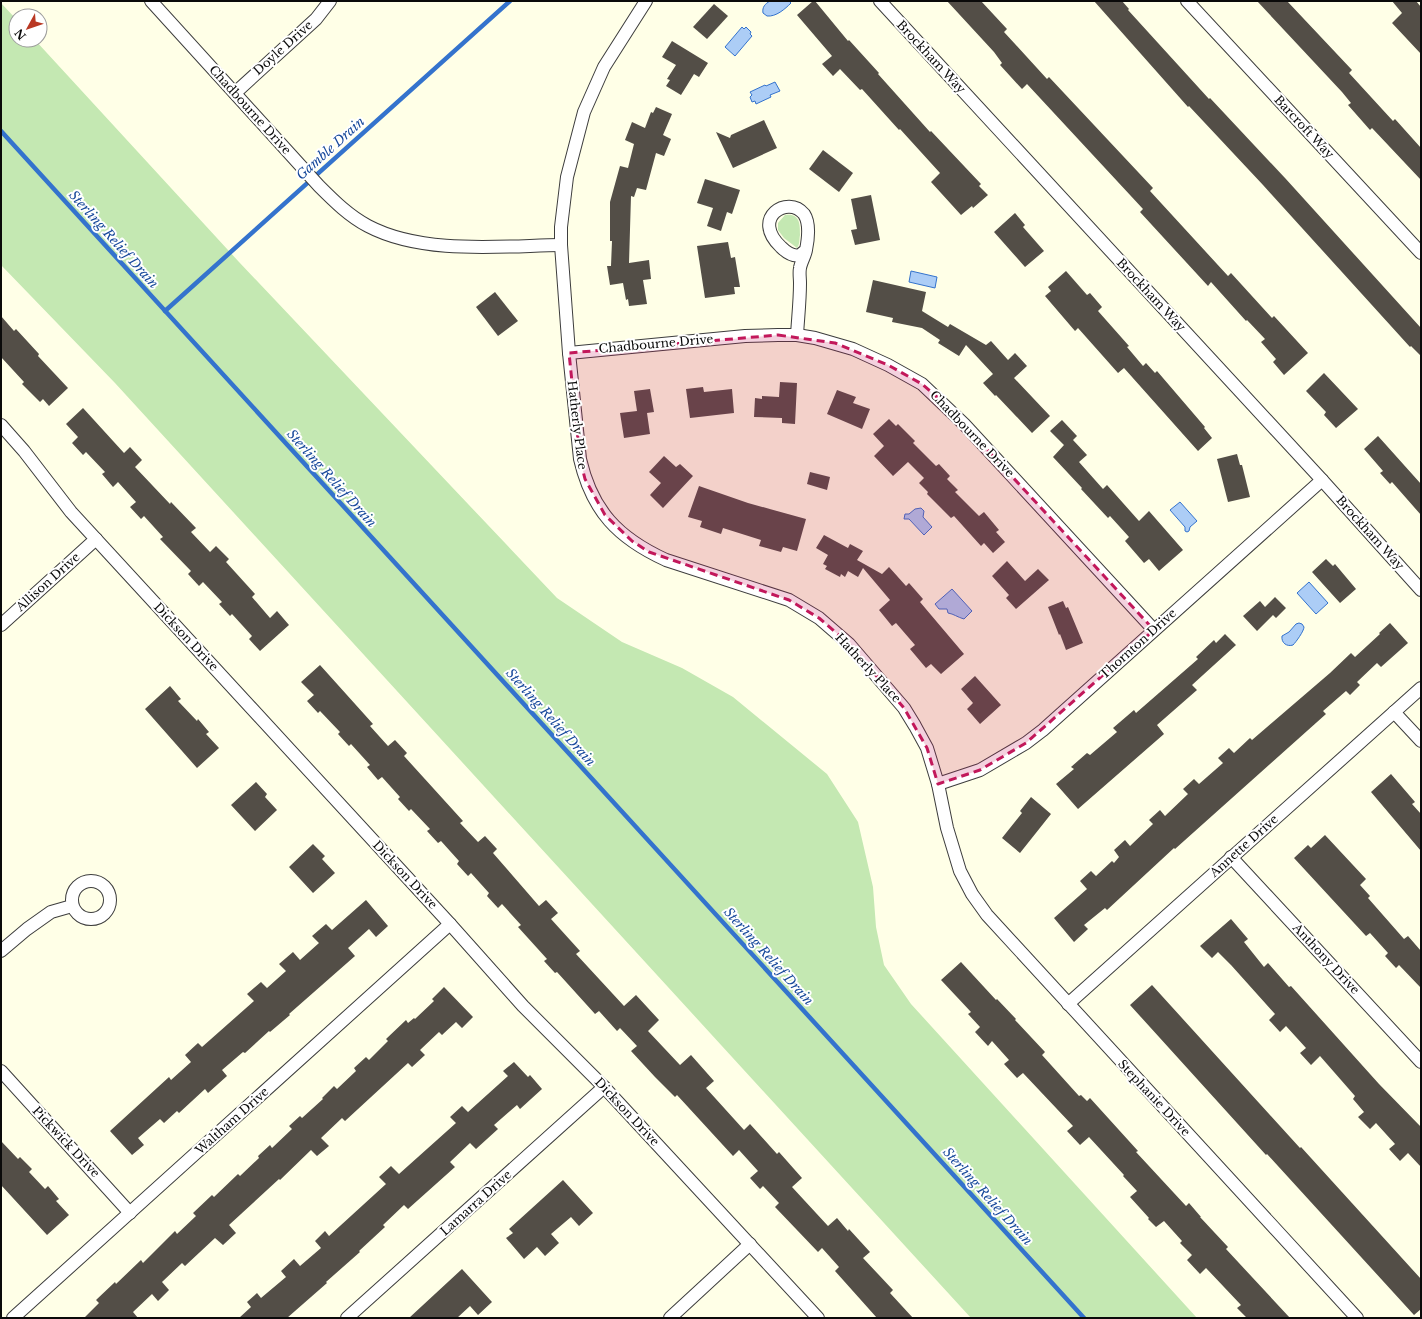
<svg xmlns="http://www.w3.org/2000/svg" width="1422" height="1319" font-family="'Libre Baskerville',serif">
<rect width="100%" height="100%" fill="#ffffe7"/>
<g fill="#c4e8b2">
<polygon points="1,3 16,19 16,40 35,40 239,262 557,598 622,642 682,668 733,697 827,774 858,822 873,887 876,927 884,965 911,1004 1197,1318 971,1318 115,383 1,265"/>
<path d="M785 215C800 213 800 224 800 235 799 240 800 244 797 248L784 238 778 230V223Z"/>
</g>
<g fill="#accdf6" stroke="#3473cd">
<path d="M770 1H789L791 3C785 9 776 17 767 16L763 13C762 7 765 4 770 1Z"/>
<polygon points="742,27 744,29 746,27 751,32 750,34 752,36 735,56 725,47"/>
<polygon points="775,82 780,91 770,95 771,97 756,104 755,101 752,102 750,97 752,95 750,92 765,85 766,86"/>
<polygon points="911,271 937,277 935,288 909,282"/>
<polygon points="1180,502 1197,521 1190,527 1189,531 1187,532 1185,531 1185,527 1170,510"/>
<polygon points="921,508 924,511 923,517 932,527 924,535 909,519 904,519 905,514 909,514 915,509"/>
<polygon points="1309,582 1328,603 1316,614 1297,593"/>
<path d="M952 589 972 611 964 619C957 617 954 614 948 613L947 609H939L935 604Z"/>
<path d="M1299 623 1302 624 1304 627C1304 631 1296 642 1293 645 1287 647 1281 643 1282 636L1289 632 1296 624Z"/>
</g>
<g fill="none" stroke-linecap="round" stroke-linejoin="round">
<g stroke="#3473cd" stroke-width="4.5">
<polyline points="1,131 1084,1318"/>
<polyline points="165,311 510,1"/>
</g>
</g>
<g fill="#534e47">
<polygon points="813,1 815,1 848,41 849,40 879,73 878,74 930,132 931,131 981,184 979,186 988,195 973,208 972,206 961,215 931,182 940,173 900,129 899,130 862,89 860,90 840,69 833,76 822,64 832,56 797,15"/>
<polygon points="947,1 981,1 1007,29 1004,32 1047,79 1049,77 1153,188 1150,191 1228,276 1231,273 1272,318 1274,316 1308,353 1284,375 1273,362 1276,359 1261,342 1265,339 1247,320 1246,321 1211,282 1208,286 1140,212 1143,209 1027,84 1022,89 1000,65 1002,63 994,52"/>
<polygon points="1094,1 1122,1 1129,9 1128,10 1209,99 1210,98 1285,178 1421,328 1421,356 1411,346 1410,347 1263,185 1189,106 1188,107"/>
<polygon points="1257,1 1287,1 1352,70 1349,73 1393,121 1395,119 1421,148 1421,180 1372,128 1370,130 1348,105 1351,103 1342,92"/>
<polygon points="1392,1 1416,1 1421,7 1421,54 1392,23 1402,13"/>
<polygon points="714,4 728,16 707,39 693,27"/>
<polygon points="672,41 708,63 699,77 694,74 681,95 666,86 670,80 667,79 676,65 662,57"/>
<polygon points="656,107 672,114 663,135 671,139 664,156 656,153 646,190 637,188 634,197 631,196 629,263 649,260 651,279 643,280 647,304 629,306 628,299 626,300 623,283 610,285 607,266 611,266 612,241 610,241 610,202 620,166 628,168 634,144 625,140 632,122 645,128 651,112 653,113"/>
<polygon points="764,120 777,148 733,168 716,132 730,138 731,135"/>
<polygon points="823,150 853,173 839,192 809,169"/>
<polygon points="705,179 740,190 732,214 727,212 721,231 707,226 713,208 697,203"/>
<polygon points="871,195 880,240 855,245 851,230 857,229 851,199"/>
<polygon points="1015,213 1025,225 1023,227 1044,251 1025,267 994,232"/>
<polygon points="728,242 731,258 735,257 740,287 734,287 735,294 705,298 697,246"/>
<polygon points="1066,271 1087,295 1090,293 1102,307 1098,311 1129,346 1127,347 1143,366 1146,363 1155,373 1157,371 1205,427 1204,428 1212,438 1198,451 1124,368 1118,373 1078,328 1075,331 1045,296 1051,291 1048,287"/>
<polygon points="873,280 926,292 922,311 948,327 950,324 986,345 991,341 1008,360 1015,353 1027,366 1014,378 1050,416 1032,433 996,395 995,396 983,383 993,374 966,345 959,356 938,343 940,340 922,328 892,322 893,318 866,312"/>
<polygon points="495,292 518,321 498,336 476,307"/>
<polygon points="1,316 14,331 16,329 39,354 38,356 68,388 49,406 43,399 40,402 22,384 24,382 1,357"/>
<polygon points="1324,373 1358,409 1336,428 1324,415 1326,412 1306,391"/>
<polygon points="780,382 797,383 795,424 782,423 782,418 754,417 755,398 762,399 762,396 779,397"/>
<polygon points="703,387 704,392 732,389 734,413 690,418 686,389"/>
<polygon points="650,389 654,412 647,413 650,434 624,438 620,413 637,411 634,391"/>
<polygon points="837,390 856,397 853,403 870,409 862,429 827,414"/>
<polygon points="83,408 124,453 130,447 142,460 135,467 170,504 171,502 196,528 191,532 210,552 216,546 229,559 226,562 255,594 252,597 270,618 277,611 289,625 260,651 249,639 252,636 232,614 230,616 219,604 222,602 203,582 199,586 188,574 191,571 160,539 163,537 144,516 141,519 130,507 136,502 118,482 113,487 102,474 105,472 86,452 83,455 72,443 78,437 66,424"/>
<polygon points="889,419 896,426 898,424 915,441 913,443 936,466 939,464 950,476 947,479 958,490 955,492 979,516 984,512 999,530 996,532 1005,542 993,553 984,543 981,546 954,516 951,518 927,494 928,492 919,483 924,478 908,462 893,476 874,456 884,446 873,434"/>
<polygon points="1062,420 1077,436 1073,440 1087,455 1079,462 1103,489 1107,485 1139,521 1149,511 1183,550 1159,571 1149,559 1144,563 1125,541 1129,537 1110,516 1108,518 1081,489 1082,488 1053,457 1064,445 1050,431"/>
<polygon points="1378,436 1421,484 1421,515 1392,482 1390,484 1380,473 1383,471 1364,449"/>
<polygon points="1237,454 1240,465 1242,465 1250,497 1228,502 1217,459"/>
<polygon points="664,456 676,467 680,464 693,476 663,508 650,495 661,483 649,472"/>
<polygon points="810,472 830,477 827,490 807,484"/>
<polygon points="699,486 748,503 806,519 797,551 783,547 781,552 759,546 761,540 723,528 721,534 700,527 702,521 688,517"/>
<polygon points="824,535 848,548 850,544 863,551 857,560 882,574 889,567 906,586 909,583 923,599 920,602 964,654 941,674 931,664 926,668 910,649 915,645 896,623 892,626 879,610 890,600 863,568 858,577 848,571 845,577 841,574 840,577 825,569 827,566 823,564 828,555 816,548"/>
<polygon points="1326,559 1333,566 1335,564 1356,589 1340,603 1312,572"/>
<polygon points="1007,561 1025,581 1038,569 1049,580 1016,609 1006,598 1009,595 992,576"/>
<polygon points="1275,597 1286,608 1276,618 1273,615 1257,631 1243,616 1260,601 1265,607"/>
<polygon points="1063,601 1066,608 1068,607 1083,643 1066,650 1060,634 1059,635 1048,607"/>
<polygon points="1390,623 1408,643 1381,667 1377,663 1357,682 1360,685 1350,695 1346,691 1323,711 1326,714 1175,849 1174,848 1107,910 1105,908 1084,925 1088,929 1074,942 1054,918 1087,889 1080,881 1091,871 1096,876 1112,861 1114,863 1119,857 1114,850 1125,840 1130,846 1153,824 1149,820 1160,810 1165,816 1188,794 1183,789 1194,779 1199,784 1223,763 1218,758 1229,748 1234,753 1250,738 1252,740 1330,673 1351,653 1355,657 1380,634 1379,633"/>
<polygon points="1225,634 1236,645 1192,685 1197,690 1157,725 1164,734 1078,809 1056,784 1074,769 1071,767 1087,753 1090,755 1117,732 1113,728 1134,710 1136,713 1198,659 1196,657 1214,640 1216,643"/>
<polygon points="320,665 373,724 370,726 388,746 395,740 407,753 404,756 463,821 460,823 478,842 485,836 497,849 493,853 539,906 546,900 558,913 551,919 580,951 576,954 624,1006 636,995 659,1020 648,1031 680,1065 691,1055 714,1081 706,1088 744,1130 750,1124 777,1154 779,1152 802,1178 792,1187 828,1226 837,1218 848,1231 849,1229 870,1252 863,1258 893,1290 890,1293 913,1318 877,1318 835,1271 839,1267 822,1248 818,1252 775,1207 779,1203 763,1186 760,1189 750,1178 758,1171 739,1150 733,1156 677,1095 675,1097 655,1077 631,1051 637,1046 620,1028 617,1031 599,1011 595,1014 557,972 555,973 544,961 547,959 518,927 521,925 502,904 498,908 487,896 489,893 471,873 468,876 457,864 459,861 441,841 438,843 427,831 430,829 411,809 409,811 398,799 400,797 382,777 378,780 367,767 370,765 351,744 349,746 338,734 340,732 320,711 318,713 307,701 314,695 301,682"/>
<polygon points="975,676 1001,705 980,724 967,709 973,703 961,689"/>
<polygon points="170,686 181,699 178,701 197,721 198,719 209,732 206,734 219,748 197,768 145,709"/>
<polygon points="1391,774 1415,802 1412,804 1421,814 1421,851 1371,792"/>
<polygon points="256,782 267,794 265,797 277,810 255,831 231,805"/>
<polygon points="1031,797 1051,814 1020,853 1002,838 1022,813 1020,811"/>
<polygon points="1325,835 1366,879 1360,885 1370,896 1368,898 1404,939 1408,936 1421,951 1421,988 1399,965 1396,968 1385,956 1388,953 1370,933 1366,936 1294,858 1308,845 1311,848"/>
<polygon points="313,844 325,856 322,859 335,873 313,893 289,867"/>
<polygon points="366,900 388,926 376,937 369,929 348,948 355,956 289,1014 290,1015 270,1032 269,1031 245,1053 243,1052 222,1070 227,1076 208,1093 205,1089 179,1113 177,1111 164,1123 160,1119 138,1138 144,1145 132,1155 110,1131 169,1077 171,1080 191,1062 185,1055 198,1043 202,1047 254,1001 247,994 261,982 267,988 286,971 279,964 293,952 300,960 319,943 312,936 326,924 332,930"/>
<polygon points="1231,919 1248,939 1244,942 1264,967 1268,963 1289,987 1291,986 1379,1084 1421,1127 1421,1167 1408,1153 1400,1161 1389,1149 1395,1144 1376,1123 1370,1129 1358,1117 1364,1112 1353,1099 1355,1096 1320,1056 1311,1065 1300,1053 1306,1048 1286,1026 1280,1032 1269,1020 1275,1014 1231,965 1218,952 1212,958 1200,946"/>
<polygon points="961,962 996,1000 997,999 1016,1019 1015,1020 1045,1052 1042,1055 1079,1096 1081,1095 1087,1101 1090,1098 1138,1151 1136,1152 1186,1206 1189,1203 1201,1217 1200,1217 1228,1247 1226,1249 1290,1318 1247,1318 1237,1308 1241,1305 1206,1268 1200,1274 1187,1260 1192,1255 1180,1243 1182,1241 1164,1221 1156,1227 1148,1219 1149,1218 1130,1197 1137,1191 1123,1176 1124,1175 1089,1137 1080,1145 1067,1131 1073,1126 1023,1073 1017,1078 1004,1064 1009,1060 992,1041 988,1046 975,1032 980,1027 968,1014 971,1012 941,980"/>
<polygon points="1152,985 1300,1148 1301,1147 1421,1279 1421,1309 1414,1315 1267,1154 1266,1155 1130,1005"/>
<polygon points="444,987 473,1017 462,1028 456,1022 442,1035 439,1032 420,1050 425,1055 412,1067 408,1063 345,1121 342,1118 321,1138 329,1146 317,1156 311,1150 280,1180 279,1179 229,1225 236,1233 223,1245 215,1238 185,1266 182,1263 162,1282 169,1290 158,1301 152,1294 133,1312 138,1318 84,1318 99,1303 96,1300 115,1282 116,1284 141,1260 143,1263 175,1231 177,1234 196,1216 193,1213 212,1195 214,1197 238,1174 240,1176 259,1158 258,1156 270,1145 272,1148 292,1129 289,1126 300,1116 302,1118 323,1099 322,1098 334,1086 337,1089 356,1071 354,1068 366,1057 369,1060 388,1041 386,1039 406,1020 408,1023 414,1018 415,1019 434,1001 432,999"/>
<polygon points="514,1062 528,1077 530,1075 542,1089 520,1109 517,1105 494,1125 498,1129 476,1149 470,1143 450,1162 455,1167 408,1209 404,1205 383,1225 385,1227 359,1251 360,1252 326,1282 327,1283 287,1318 239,1318 251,1307 247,1302 257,1293 261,1298 286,1277 281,1271 294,1259 300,1266 321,1248 315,1241 325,1231 329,1236 386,1184 379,1177 391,1166 399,1174 456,1123 450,1117 462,1106 468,1112 508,1076 503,1071"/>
<polygon points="1,1141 18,1159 20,1157 32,1169 29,1172 45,1189 48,1186 59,1199 56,1201 69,1215 47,1235 1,1185"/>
<polygon points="563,1180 593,1213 579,1226 571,1217 551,1234 559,1243 545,1256 537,1247 524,1259 506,1238 513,1233 509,1229"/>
<polygon points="462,1269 492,1302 478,1315 470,1306 457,1318 409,1318"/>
</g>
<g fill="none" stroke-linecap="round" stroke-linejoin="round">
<g stroke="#3d3d3d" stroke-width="14">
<g id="street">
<path d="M151 1 319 186C334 201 349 216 368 226 423 255 501 246 561 245"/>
<path d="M646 1 604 67 584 112 567 177 561 227V245L569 353 580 459C592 511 618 538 666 560L789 600 819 618 849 644 904 708 915 726 927 748 938 784 947 828 960 871 972 894 987 915 1357 1318"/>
<polyline points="880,1 1322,480 1421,590"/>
<polyline points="1187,1 1421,253"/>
<polyline points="235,93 316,19 330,1"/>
<path d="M797 335C798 318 800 301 800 283 800 278 799 273 800 268 801 262 805 256 806 250 808 240 810 223 804 214 788 194 750 218 781 247 786 252 792 257 800 255L806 250"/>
<polyline points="569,353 745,336 778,335 797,335 815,338 853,349 888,365 922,384 964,424 1154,630"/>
<polyline points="1,425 24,451 71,512 450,924 523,1006 604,1087 818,1318"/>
<polyline points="1,625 96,539"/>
<polyline points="1394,712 1421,741"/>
<polyline points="938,784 980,770 1026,743 1043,730 1322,480"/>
<polyline points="1231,857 1421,1062"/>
<circle cx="91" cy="900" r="19"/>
<polyline points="1,951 27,929 51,912 72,906"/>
<polyline points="1068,1004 1421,688"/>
<polyline points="1,1071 130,1213"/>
<polyline points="13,1318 450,924"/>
<polyline points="347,1318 604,1087"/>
<polyline points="670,1318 750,1244"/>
</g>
</g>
<use href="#street" stroke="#fff" stroke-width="12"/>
</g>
<path fill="#c2185b" fill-opacity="0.2" stroke="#c2185b" stroke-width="3" stroke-dasharray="8 5" stroke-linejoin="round" d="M778 335 835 343 888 365 922 384 945 404 1154 630 1026 743 980 770 938 784 927 748 904 708 849 644 819 618 789 600 649 552 632 541 605 515 585 479 580 459 569 353Z"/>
<g text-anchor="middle" stroke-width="4" stroke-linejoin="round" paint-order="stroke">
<g font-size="12" fill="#0a0a0a" stroke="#fff">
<text transform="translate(283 48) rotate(-42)" y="4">Doyle Drive</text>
<text transform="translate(931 57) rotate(47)" y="4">Brockham Way</text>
<text transform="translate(250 110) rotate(48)" y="4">Chadbourne Drive</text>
<text transform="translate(1304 127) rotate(47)" y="4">Barcroft Way</text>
<text transform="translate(1151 295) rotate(47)" y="4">Brockham Way</text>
<text transform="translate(656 344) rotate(-5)" y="4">Chadbourne Drive</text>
<text transform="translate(577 425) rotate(83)" y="4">Hatherly Place</text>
<text transform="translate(972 434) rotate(46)" y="4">Chadbourne Drive</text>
<text transform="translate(1370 533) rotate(48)" y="4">Brockham Way</text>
<text transform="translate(48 582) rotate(-42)" y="4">Allison Drive</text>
<text transform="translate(186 637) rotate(47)" y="4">Dickson Drive</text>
<text transform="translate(1138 644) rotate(-42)" y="4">Thornton Drive</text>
<text transform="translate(868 668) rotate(47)" y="4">Hatherly Place</text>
<text transform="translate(1244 846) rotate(-42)" y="4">Annette Drive</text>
<text transform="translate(405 875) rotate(47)" y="4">Dickson Drive</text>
<text transform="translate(1326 959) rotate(47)" y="4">Anthony Drive</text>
<text transform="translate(1154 1098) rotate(47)" y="4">Stephanie Drive</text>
<text transform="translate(627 1112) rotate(47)" y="4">Dickson Drive</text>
<text transform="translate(232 1121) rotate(-42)" y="4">Waltham Drive</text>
<text transform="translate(66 1142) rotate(47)" y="4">Pickwick Drive</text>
<text transform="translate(476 1203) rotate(-42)" y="4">Lamarra Drive</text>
</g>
<g font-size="13" font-style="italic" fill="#15479a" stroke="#fff">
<text transform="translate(330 148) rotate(-42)" y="5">Gamble Drain</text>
<text transform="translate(114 239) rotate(48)" y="5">Sterling Relief Drain</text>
<text transform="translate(332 478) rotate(48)" y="5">Sterling Relief Drain</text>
<text transform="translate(551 717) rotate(48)" y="5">Sterling Relief Drain</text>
<text transform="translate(769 956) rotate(48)" y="5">Sterling Relief Drain</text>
<text transform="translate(988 1196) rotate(48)" y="5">Sterling Relief Drain</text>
</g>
</g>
<rect width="1422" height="1319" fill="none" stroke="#0a0a0a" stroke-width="4"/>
<g transform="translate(28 28) rotate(230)"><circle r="19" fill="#ffffff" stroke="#9d9d9d"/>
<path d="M0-3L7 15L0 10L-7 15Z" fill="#b93823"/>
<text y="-6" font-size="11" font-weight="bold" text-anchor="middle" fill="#0a0a0a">N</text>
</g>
</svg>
